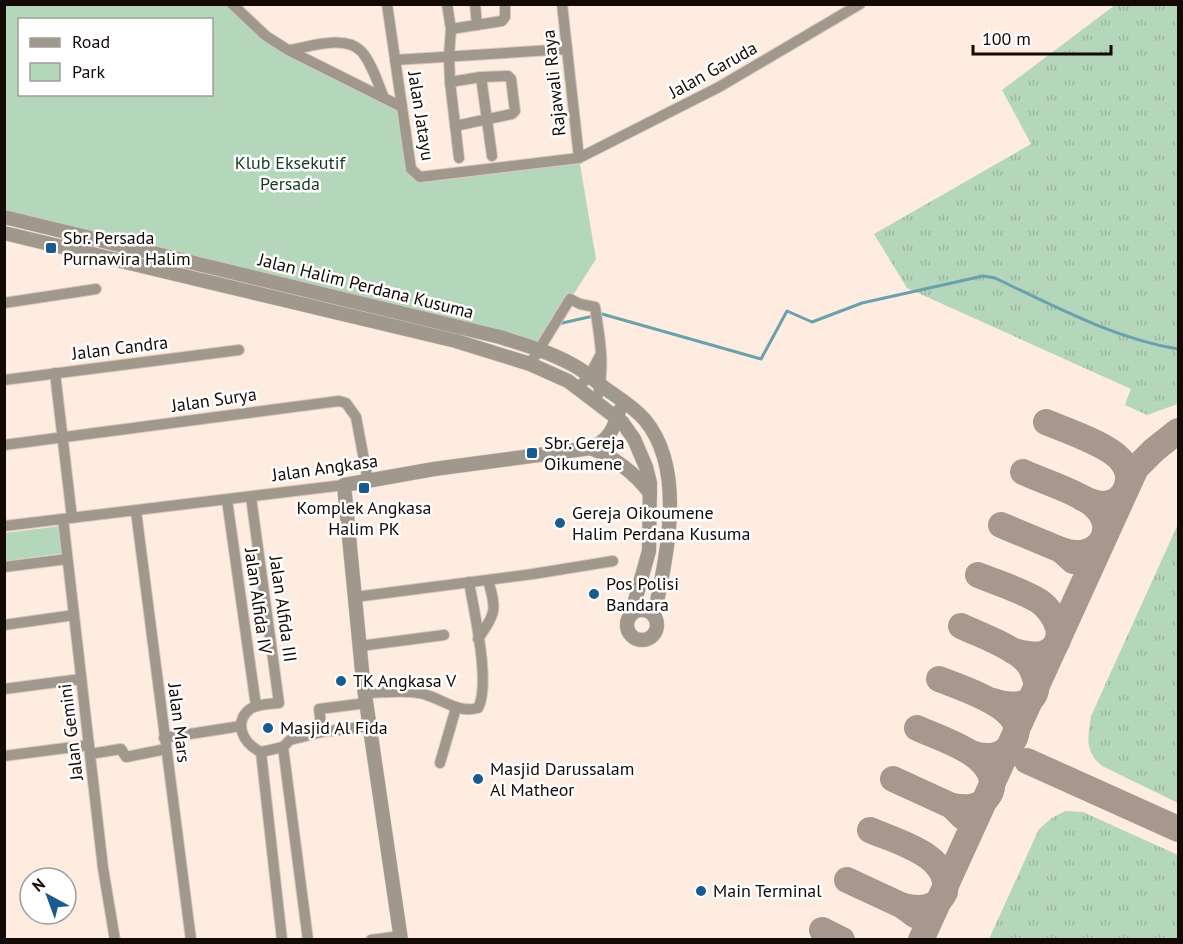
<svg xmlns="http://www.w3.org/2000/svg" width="1183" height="944" font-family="'PT Sans',sans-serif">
<defs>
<pattern id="grass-tufts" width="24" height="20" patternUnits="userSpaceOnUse" patternTransform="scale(1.5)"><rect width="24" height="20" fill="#b4d7bb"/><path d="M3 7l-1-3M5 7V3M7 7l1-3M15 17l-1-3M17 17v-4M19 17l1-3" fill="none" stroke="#9ab79f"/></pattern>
</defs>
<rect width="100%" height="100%" fill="#feece0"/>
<g fill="url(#grass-tufts)">
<polygon points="1115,5 1178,5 1178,404 1147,415 1125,405 1131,389 907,288 874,234 1031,144 1002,90"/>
<path d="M1178 524V803L1102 766C1084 751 1088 737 1091 716Z"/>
<polygon points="1065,811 1083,812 1178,855 1178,939 989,939 1039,829 1052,818"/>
</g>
<g fill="#b4d7bb" fill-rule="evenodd">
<path d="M5 5H232L266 36 402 107 416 175 579 158 596 259 539 349 5 217ZM20 20H212V94H20Z"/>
<polygon points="61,526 65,553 5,561 4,533"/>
</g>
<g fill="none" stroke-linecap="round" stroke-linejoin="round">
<path stroke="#6ba1ac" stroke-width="3" d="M558 324 602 314 761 359 787 311 812 322 862 303 983 276 995 278C1054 306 1113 338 1178 349"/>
<g stroke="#a6988e" stroke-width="26">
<path d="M1046 422C1065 430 1107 444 1120 459 1135 475 1128 502 1104 504 1097 504 1089 501 1082 498"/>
<path d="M1023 472C1042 481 1075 491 1091 503 1122 527 1098 564 1061 550"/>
<polyline points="1001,525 1061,550 1073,561"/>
<path d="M978 575C998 583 1021 590 1039 601 1055 612 1071 642 1045 653 1035 657 1023 653 1013 651"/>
<path d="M961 626C980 635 1009 645 1024 659 1029 663 1032 669 1034 675 1045 705 1015 709 993 701"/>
<path d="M939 679C961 688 1043 712 1008 748 999 758 986 757 974 754"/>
<path d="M917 728C941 739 988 752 992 781 993 787 991 793 987 798 977 809 965 808 952 806"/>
<polyline points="1027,761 1178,829"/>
<polyline points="893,779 952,806 963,817"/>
<path d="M870 830C897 842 951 855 945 892 937 909 920 910 903 906"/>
<polyline points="847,880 903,906 915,915"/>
<polyline points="822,930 842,940"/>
<polyline points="921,940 1136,468 1154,450 1178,431"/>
</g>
<g stroke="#d8c8bd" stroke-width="12">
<g id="minor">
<polyline points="232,4 266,36 288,50 402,107"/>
<polyline points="387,4 411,169 420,177 579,158 719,87 860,4"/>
<polyline points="447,4 451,29 449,56 450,82 459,158"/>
<polyline points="475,4 477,25"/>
<polyline points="562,4 579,158"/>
<polyline points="451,29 502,21 505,17 505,4"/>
<path d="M289 50C309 47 345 34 361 51 372 63 378 84 384 98"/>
<polyline points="395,60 567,49"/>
<polyline points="481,77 492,156"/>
<polyline points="450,82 481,77 508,76 511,79 515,111 512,114 455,126"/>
<polyline points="4,303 96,289"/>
<path d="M530 364 570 299 580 304 595 307C600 341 606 368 596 402"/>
<polyline points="55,373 72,518"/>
<polyline points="4,380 239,350"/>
<polyline points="578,388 589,376 601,354"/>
<polyline points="4,445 339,401 346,403 356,417 368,481"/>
<path d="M251 497 279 703C271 704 257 704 250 709 232 723 244 744 261 752L283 747 290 740 322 732 370 726"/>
<polyline points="227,500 256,706"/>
<polyline points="136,511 191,940"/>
<polyline points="63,519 103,868 115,940"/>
<polyline points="4,526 344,485"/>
<polyline points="4,567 67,559"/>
<polyline points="355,597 533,574 613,561"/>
<polyline points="4,625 74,615"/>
<path d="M478 639C496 612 497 611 488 580"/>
<polyline points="360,646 444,635"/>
<polyline points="4,689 81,679"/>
<path d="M366 693C383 693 402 690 419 693 439 696 456 714 478 708 491 684 474 611 469 582"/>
<polyline points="322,732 319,709 367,703"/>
<polyline points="164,738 241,726"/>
<polyline points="283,747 308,940"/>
<polyline points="261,752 282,940"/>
<polyline points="90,754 121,749 126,757 166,749"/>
<polyline points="4,756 89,745"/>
<polyline points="440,763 456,708"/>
<polyline points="371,940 401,936"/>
</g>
</g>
<g stroke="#d8c8bd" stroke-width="15">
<g id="tertiary">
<path d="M4 217 500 337C525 345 550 352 573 365 585 371 595 381 606 389 620 399 634 407 645 420 687 471 666 558 654 616"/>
<polyline points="4,233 456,341 530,364 568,381 622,422 634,439 646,467 650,483 649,551 631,615"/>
<path d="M591 448C615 458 634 472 650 493"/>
<circle cx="642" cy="625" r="15"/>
<path d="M401 940 363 681 344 485 434 469 591 448C609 440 614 429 619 411"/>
</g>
</g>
<use href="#minor" stroke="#a0988d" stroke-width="10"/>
<use href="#tertiary" stroke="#a0988d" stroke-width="14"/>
</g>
<g fill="#185b90" stroke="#fff" stroke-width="2">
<rect x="45" y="242" width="12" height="12" rx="3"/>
<rect x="526" y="447" width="12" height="12" rx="3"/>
<rect x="358" y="482" width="12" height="12" rx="3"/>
<circle cx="560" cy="523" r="6"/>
<circle cx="594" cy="594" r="6"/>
<circle cx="341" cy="681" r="6"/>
<circle cx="268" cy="728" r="6"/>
<circle cx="478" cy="779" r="6"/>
<circle cx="701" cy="891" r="6"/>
</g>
<g text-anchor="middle" stroke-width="5" stroke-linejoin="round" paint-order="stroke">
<g font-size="18" fill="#130a05" stroke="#fff">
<text transform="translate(713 70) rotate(-29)" y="6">Jalan Garuda</text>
<text transform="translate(554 83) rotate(-96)" y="6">Rajawali Raya</text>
<text transform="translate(421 116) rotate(81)" y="6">Jalan Jatayu</text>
<text transform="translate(366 286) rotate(14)" y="6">Jalan Halim Perdana Kusuma</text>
<text transform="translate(120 348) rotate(-7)" y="6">Jalan Candra</text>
<text transform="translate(214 400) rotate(-8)" y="6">Jalan Surya</text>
<text transform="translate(325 468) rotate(-8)" y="6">Jalan Angkasa</text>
<text transform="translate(258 601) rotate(82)" y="6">Jalan Alfida IV</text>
<text transform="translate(283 609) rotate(82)" y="6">Jalan Alfida III</text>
<text transform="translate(179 723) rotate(83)" y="6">Jalan Mars</text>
<text transform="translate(71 732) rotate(-97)" y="6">Jalan Gemini</text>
</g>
<g font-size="18" fill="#123b1f" stroke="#fff">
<text x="290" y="169">Klub Eksekutif<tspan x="290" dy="21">Persada</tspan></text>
</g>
<g font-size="18" fill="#130a05" stroke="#fff" text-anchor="start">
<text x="63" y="244">Sbr. Persada<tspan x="63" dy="21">Purnawira Halim</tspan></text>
<text x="544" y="449">Sbr. Gereja<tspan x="544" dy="21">Oikumene</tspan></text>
<text x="364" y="514" text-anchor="middle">Komplek Angkasa<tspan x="364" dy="21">Halim PK</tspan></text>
<text x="572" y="519">Gereja Oikoumene<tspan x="572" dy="21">Halim Perdana Kusuma</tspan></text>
<text x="606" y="590">Pos Polisi<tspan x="606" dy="21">Bandara</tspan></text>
<text x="353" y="687">TK Angkasa V</text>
<text x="280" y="734">Masjid Al Fida</text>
<text x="490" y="775">Masjid Darussalam<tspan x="490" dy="21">Al Matheor</tspan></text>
<text x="713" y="897">Main Terminal</text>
</g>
</g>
<rect width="1183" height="944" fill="none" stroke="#130a05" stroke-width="12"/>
<rect x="18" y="18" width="195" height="78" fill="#ffffff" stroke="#a19d9b" stroke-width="1.5"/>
<rect x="30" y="38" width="30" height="9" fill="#a0988d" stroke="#a19d9b" stroke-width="1.5"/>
<text x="72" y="48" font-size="18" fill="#130a05">Road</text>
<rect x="30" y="63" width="30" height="18" fill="#b4d7bb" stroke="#a19d9b" stroke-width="1.5"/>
<text x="72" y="78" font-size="18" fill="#130a05">Park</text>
<g transform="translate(48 896) rotate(319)"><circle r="28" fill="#ffffff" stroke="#a19d9b" stroke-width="1.5"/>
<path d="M0-4.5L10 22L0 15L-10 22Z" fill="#185b90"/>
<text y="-9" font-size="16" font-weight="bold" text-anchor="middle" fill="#130a05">N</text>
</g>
<path d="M973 45v9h138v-9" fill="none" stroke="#130a05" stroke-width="3"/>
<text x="982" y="45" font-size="18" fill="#130a05" stroke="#ffffff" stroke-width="4.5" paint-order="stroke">100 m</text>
</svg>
